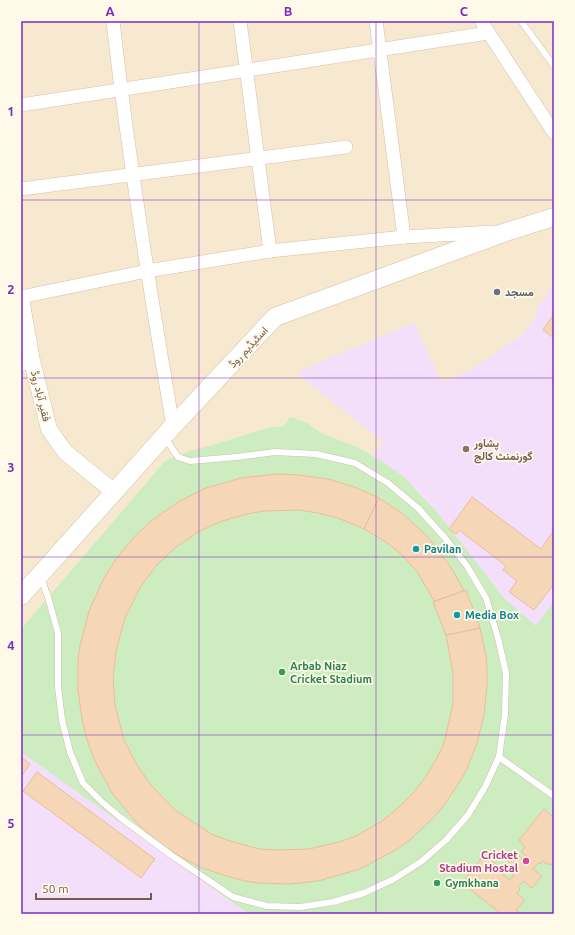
<svg xmlns="http://www.w3.org/2000/svg" width="575" height="935" font-family="Ubuntu,Vazirmatn,sans-serif">
<rect width="100%" height="100%" fill="#fef6e2"/>
<rect fill="#f6e9d0" x="21" y="21" width="533" height="893"/>
<g fill="#f3dffa">
<polygon points="554,284 554,601 536,626 503,597 442,518 418,492 404,477 374,457 383,441 303,379 298,371 414,323 442,383 469,371 523,334 537,316 536,310"/>
<polygon points="21,751 250,914 21,914"/>
</g>
<polygon fill="#cdecc0" points="290,417 307,423 321,433 357,447 386,464 404,477 442,518 503,597 536,626 554,601 554,914 249,914 21,752 21,629 165,461 190,451 223,442 267,428 284,426"/>
<g fill="#f5d7b8" stroke="#e9bf97">
<polygon points="554,314 554,338 543,330"/>
<polygon points="277,474 299,475 328,479 357,488 379,498 364,529 338,518 318,513 299,510 264,511 247,514 222,521 198,532 176,547 157,565 141,586 125,618 116,651 113,678 115,705 124,740 136,763 150,784 175,810 213,835 230,841 259,849 279,850 309,849 339,842 356,836 382,821 397,809 412,794 425,778 437,758 444,743 453,704 453,673 446,635 480,628 486,656 487,670 487,685 484,715 477,743 466,771 459,783 442,808 432,819 411,839 399,848 360,869 318,881 289,884 259,883 245,881 230,877 202,868 176,854 164,846 141,827 131,816 112,793 95,761 87,740 82,719 78,690 78,661 80,646 89,611 104,578 116,559 134,537 150,522 168,509 180,501 206,488 241,478"/>
<polygon points="472,497 541,549 554,530 554,584 534,610 509,592 517,581 503,570 506,566 459,530 456,534 449,529"/>
<polygon points="379,498 403,514 428,537 452,569 464,591 434,601 418,573 402,555 386,542 364,529"/>
<polygon points="466,590 480,628 446,635 433,602"/>
<polygon points="21,757 30,764 21,777"/>
<polygon points="37,772 155,859 141,878 23,791"/>
<polygon points="544,809 554,818 554,862 551,865 549,863 548,865 543,861 541,864 539,862 533,869 542,876 532,888 523,881 518,887 520,889 517,894 525,900 516,910 519,912 517,914 499,914 500,913 462,883 484,855 503,869 500,872 510,880 514,875 504,868 515,853 524,860 527,856 521,852 525,847 519,840"/>
</g>
<g fill="none" stroke-linecap="round" stroke-linejoin="round">
<g stroke="#d2c1ab" stroke-width="7">
<g id="service">
<polyline points="521,21 554,66"/>
<polyline points="41,578 48,597 58,633 58,687 62,720 70,752 83,783 102,802 121,818 171,855 233,897 267,906 300,907 333,902 364,893 394,879 422,861 446,840 468,815 485,787 499,757 505,714 506,673 498,638 486,598 467,566 445,538 418,508 388,483 355,463 316,454 275,452 236,457 190,461 178,457 165,438"/>
<polyline points="499,757 554,796"/>
</g>
</g>
<g stroke="#d2c1ab" stroke-width="14">
<g id="minor">
<path d="M113 21C128 157 150 292 173 426"/>
<polyline points="240,21 270,251"/>
<polyline points="376,21 404,237"/>
<polyline points="481,21 554,133"/>
<polyline points="21,105 488,33"/>
<polyline points="21,189 346,147"/>
<polyline points="21,297 147,271 270,251 404,237 494,232"/>
<polyline points="21,365 32,361"/>
</g>
</g>
<g stroke="#d2c1ab" stroke-width="17">
<polyline id="tertiary" points="21,299 32,361 49,429 65,452 113,491"/>
</g>
<g stroke="#d3bfa5" stroke-width="19">
<polyline id="secondary" points="21,596 173,426 275,317 506,232 554,217"/>
</g>
<use href="#service" stroke="#fff" stroke-width="6"/>
<use href="#minor" stroke="#fff" stroke-width="13"/>
<use href="#tertiary" stroke="#fff" stroke-width="16"/>
<use href="#secondary" stroke="#fff" stroke-width="18"/>
</g>
<path fill="none" stroke="#7b2cbf" stroke-width="1" stroke-opacity="0.55" d="M199 21V914M376 21V914M21 200H554M21 378H554M21 557H554M21 735H554"/>
<circle fill="#6b7280" stroke="#fff9ea" stroke-width="1.5" cx="497" cy="292" r="4"/>
<circle fill="#8d6e63" stroke="#fff9ea" stroke-width="1.5" cx="466" cy="449" r="4"/>
<g fill="#0f9aa8" stroke="#fff9ea" stroke-width="1.5">
<circle cx="416" cy="549" r="4"/>
<circle cx="457" cy="615" r="4"/>
</g>
<g fill="#2e9e5b" stroke="#fff9ea" stroke-width="1.5">
<circle cx="282" cy="672" r="4"/>
<circle cx="437" cy="883" r="4"/>
</g>
<circle fill="#d1479c" stroke="#fff9ea" stroke-width="1.5" cx="526" cy="861" r="4"/>
<g text-anchor="middle" stroke-width="3.5" stroke-linejoin="round" paint-order="stroke">
<g font-size="11" font-weight="bold" fill="#5b616d" stroke="#fff9ea" text-anchor="start">
<text x="505" y="296">مسجد</text>
</g>
<g font-size="11" fill="#775d47" stroke="#fff9ea">
<text transform="translate(248 347) rotate(-47)" y="4">اسٹیڈیم روڈ</text>
<text transform="translate(41 396) rotate(76)" y="4">فقیر آباد روڈ</text>
</g>
<g font-size="11" font-weight="bold" fill="#785e54" stroke="#fff9ea" text-anchor="start">
<text x="474" y="447">پشاور<tspan x="474" dy="13">گورنمنٹ کالج</tspan></text>
</g>
<g font-size="11" font-weight="bold" fill="#0d838f" stroke="#fff9ea" text-anchor="start">
<text x="424" y="553">Pavilan</text>
<text x="465" y="619">Media Box</text>
</g>
<g font-size="11" font-weight="bold" fill="#27864d" stroke="#fff9ea" text-anchor="start">
<text x="290" y="670">Arbab Niaz<tspan x="290" dy="13">Cricket Stadium</tspan></text>
<text x="445" y="887">Gymkhana</text>
</g>
<g font-size="11" font-weight="bold" fill="#b23c85" stroke="#fff9ea" text-anchor="end">
<text x="518" y="859">Cricket<tspan x="518" dy="13">Stadium Hostal</tspan></text>
</g>
</g>
<rect width="575" height="935" fill="none" stroke="#fff9ea" stroke-width="44"/>
<path d="M36 893v6h115v-6" fill="none" stroke="#775d47" stroke-width="2"/>
<text x="42" y="893" font-size="12" fill="#775d47" stroke="#fff9ea" stroke-width="3" paint-order="stroke">50 m</text>
<rect x="22" y="22" width="531" height="891" fill="none" stroke="#7b2cbf" stroke-width="1.5"/>
<g font-size="13" text-anchor="middle" font-weight="bold" fill="#7b2cbf">
<text x="110" y="16">A</text>
<text x="288" y="16">B</text>
<text x="464" y="16">C</text>
<text x="11" y="116">1</text>
<text x="11" y="294">2</text>
<text x="11" y="472">3</text>
<text x="11" y="650">4</text>
<text x="11" y="828">5</text>
</g>
</svg>
